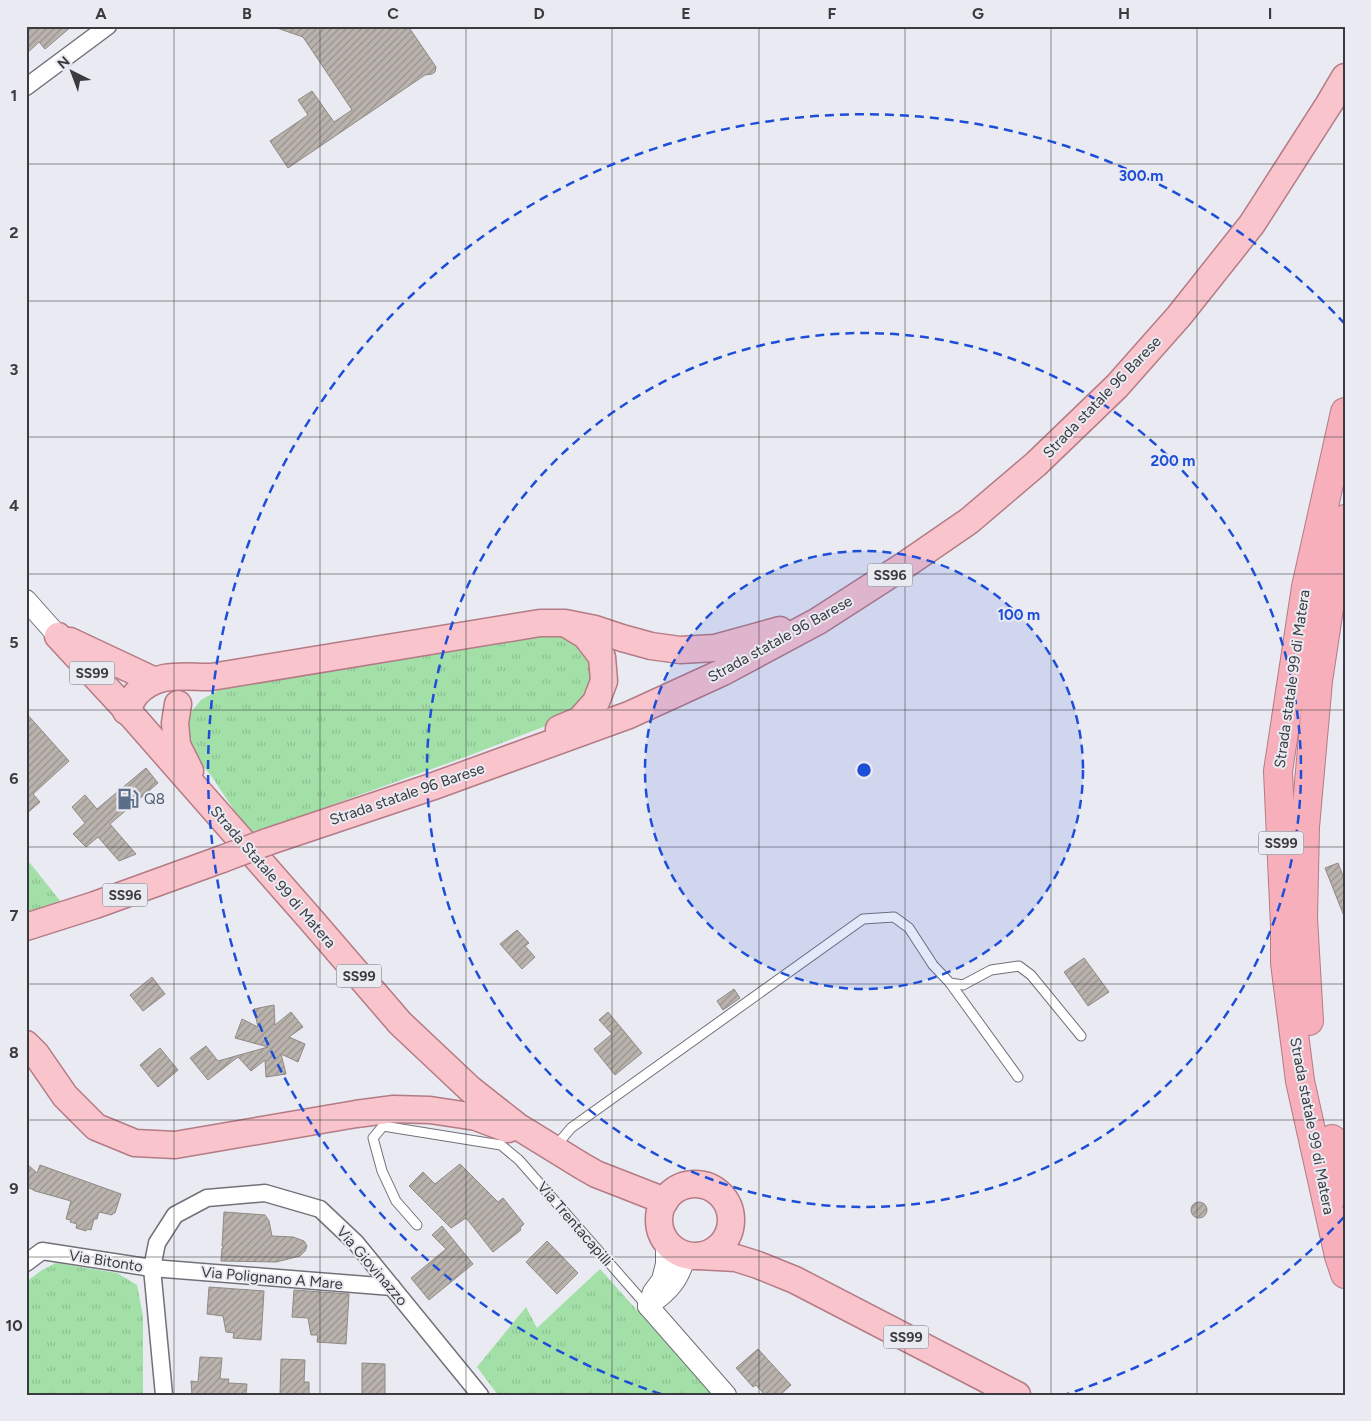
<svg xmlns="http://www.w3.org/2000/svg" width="1371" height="1421" font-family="Figtree,sans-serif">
<defs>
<pattern id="grass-tufts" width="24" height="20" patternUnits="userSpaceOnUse" patternTransform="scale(1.25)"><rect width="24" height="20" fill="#a2e0a8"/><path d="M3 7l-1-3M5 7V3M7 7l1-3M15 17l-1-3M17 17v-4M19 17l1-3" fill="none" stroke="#8cc192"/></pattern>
<pattern id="building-hatch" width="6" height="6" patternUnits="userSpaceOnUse" patternTransform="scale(1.25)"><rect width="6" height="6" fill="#b9b2ad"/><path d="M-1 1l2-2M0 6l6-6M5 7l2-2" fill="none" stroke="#98928e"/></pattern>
</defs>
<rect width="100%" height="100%" fill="#e9eaf2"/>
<g fill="url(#grass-tufts)">
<polygon points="552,628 572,633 592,663 589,698 569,717 468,756 253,833 238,816 212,777 189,748 187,731 188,716 201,700 224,687"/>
<polygon points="30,863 61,902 26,914 26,865"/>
<polygon points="56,1263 117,1273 137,1285 143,1316 143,1395 26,1395 26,1282 42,1270"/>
<polygon points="600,1269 713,1395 498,1395 477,1367 526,1307 537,1328"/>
</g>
<g fill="url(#building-hatch)" stroke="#908984">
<polygon points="26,26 72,26 45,49 39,42 26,54"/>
<polygon points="278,26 408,26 436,67 435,72 432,74 425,75 288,168 270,141 308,115 298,100 312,91 334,122 352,110 303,37 277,28"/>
<polygon points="26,713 69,761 33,794 40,802 26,814"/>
<polygon points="146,768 158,783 110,824 136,854 119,861 98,837 86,847 73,834 85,823 72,807 85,795 97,809"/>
<polygon points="1338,863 1345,881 1344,916 1325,868"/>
<polygon points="517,930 529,943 525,946 535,957 522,969 500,944"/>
<polygon points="1084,958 1109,992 1088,1006 1064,972"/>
<polygon points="152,977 165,994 143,1011 130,995"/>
<polygon points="734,989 740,998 723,1010 717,1001"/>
<polygon points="274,1005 275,1025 291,1012 303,1027 289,1037 305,1044 298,1062 281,1054 286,1074 266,1077 265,1060 251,1071 238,1057 208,1080 190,1058 206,1046 218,1061 268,1047 235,1038 242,1019 258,1027 254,1009"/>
<polygon points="608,1012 642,1053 615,1075 594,1049 612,1034 599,1020"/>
<polygon points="160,1048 178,1070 158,1087 140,1065"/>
<polygon points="26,1163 37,1173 40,1165 121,1194 115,1213 113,1213 112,1215 99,1212 97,1219 94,1219 91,1230 87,1229 86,1231 76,1228 77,1224 70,1222 71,1220 66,1219 71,1201 35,1191 26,1186"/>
<polygon points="460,1164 498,1202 503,1198 524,1224 520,1228 521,1230 493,1252 466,1218 451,1228 409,1186 423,1172 435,1184"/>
<circle cx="1199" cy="1210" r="8"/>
<polygon points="224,1212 265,1215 269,1221 272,1236 293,1237 304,1241 307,1246 305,1251 300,1256 276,1262 221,1261 222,1248 224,1248 222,1246"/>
<polygon points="442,1226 473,1264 429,1300 411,1278 446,1249 432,1235"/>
<polygon points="547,1241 578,1273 557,1294 526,1262"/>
<polygon points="209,1287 264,1291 261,1340 233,1338 234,1333 226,1332 223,1316 207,1314"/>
<polygon points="294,1290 349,1294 346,1344 317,1342 318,1335 311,1335 308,1318 292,1317"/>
<polygon points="758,1349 791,1385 780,1395 765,1395 756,1385 753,1387 736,1368"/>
<polygon points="200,1357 222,1358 220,1379 229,1379 228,1383 247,1384 246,1395 192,1395 191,1381 198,1382"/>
<polygon points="281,1359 305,1360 304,1382 309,1382 309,1395 280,1395"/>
<polygon points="362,1363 385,1364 385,1395 362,1395"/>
</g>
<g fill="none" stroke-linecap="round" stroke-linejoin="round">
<g stroke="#717279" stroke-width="11">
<g id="service">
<polyline points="950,983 1018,1077"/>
<polyline points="555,1147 571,1128 863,919 894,917 909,928 933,965 950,983 963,985 991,970 1019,966 1031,975 1081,1036"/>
<polyline points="417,1225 396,1201 382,1171 373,1138 383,1126 501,1145 519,1160 647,1306"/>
</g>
</g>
<g stroke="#717279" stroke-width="19">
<g id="minor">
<polyline points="26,87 108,26"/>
<polyline points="26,1263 42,1251 152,1268 392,1287"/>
<polyline points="164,1395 152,1268 157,1243 175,1215 207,1198 265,1193 320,1209 356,1243 480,1395"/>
</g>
</g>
<g stroke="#717279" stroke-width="22">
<g id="tertiary">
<polyline points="26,600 58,636"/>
<path d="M657 1299C674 1286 680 1275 686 1255"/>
<polyline points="648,1306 726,1395"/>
<polyline points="648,1306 653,1292 662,1280 666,1264 666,1241"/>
</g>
</g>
<g stroke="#b47b85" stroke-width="29">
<g id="primary">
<polyline points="58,636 134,718 313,922 400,1023 470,1089 517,1126 582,1166 596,1174 665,1201"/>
<polyline points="70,641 153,680"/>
<polyline points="178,704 175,723 177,745 190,771"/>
<path d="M126 711C129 706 132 699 136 694 157 671 184 677 211 677L540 623H565L595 629 622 638 651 646 680 650 715 648 780 630"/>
<polyline points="559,729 580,720 596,702 604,681 602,657 586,636 568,625"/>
<polyline points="267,842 431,787 629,715 723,672 818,621 905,565 969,521 1036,464 1117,386 1179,316 1252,224 1329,104 1345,77"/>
<polyline points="26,927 95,905 222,859"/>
<polyline points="26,1044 36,1054 65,1096 96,1127 135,1143 175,1145 356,1114 394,1109 430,1110 476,1117 508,1129"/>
<circle cx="695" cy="1220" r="36"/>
<polyline points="699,1256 736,1258 758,1265 795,1280 1017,1395"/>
</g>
</g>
<g stroke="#b47b85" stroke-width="30">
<g id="trunk">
<polyline points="1345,412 1306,587 1278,771 1285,926 1285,963 1300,1081 1339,1256 1345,1274"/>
<polyline points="1309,1021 1303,918 1305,827 1318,681 1339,542 1345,519"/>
<polyline points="1332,1139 1345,1192"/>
</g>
</g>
<use href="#service" stroke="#fff" stroke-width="9"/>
<use href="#minor" stroke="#fff" stroke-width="16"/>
<use href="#tertiary" stroke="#fff" stroke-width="20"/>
<use href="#primary" stroke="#f9c4cc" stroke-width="26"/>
<use href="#trunk" stroke="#f7b0bb" stroke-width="28"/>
<g stroke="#b47b85" stroke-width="29" stroke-linecap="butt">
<polyline id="primary-bridge" points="222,859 267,842"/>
</g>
<use href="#primary-bridge" stroke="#f9c4cc" stroke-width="26"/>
</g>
<path fill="none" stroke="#3b3b3f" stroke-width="1" stroke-opacity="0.55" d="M174 26V1395M320 26V1395M466 26V1395M612 26V1395M759 26V1395M905 26V1395M1051 26V1395M1197 26V1395M26 164H1345M26 301H1345M26 437H1345M26 574H1345M26 710H1345M26 847H1345M26 984H1345M26 1120H1345M26 1257H1345"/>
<circle cx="864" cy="770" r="219" fill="#1d4ed8" fill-opacity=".12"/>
<g fill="none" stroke="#1d4ed8" stroke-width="2.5" stroke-dasharray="9 6">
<circle cx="864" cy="770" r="219"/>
<circle cx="864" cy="770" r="437"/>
<path d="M1344 1217A656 656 0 0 1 1067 1394M661 1394A656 656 0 1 1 1344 323"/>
</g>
<defs>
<g id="fuel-bare" transform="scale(1.725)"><path d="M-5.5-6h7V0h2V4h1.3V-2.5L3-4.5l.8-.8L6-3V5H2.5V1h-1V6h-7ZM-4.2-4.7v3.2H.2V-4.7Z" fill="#5c6f8a" stroke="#e9eaf2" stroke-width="2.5" paint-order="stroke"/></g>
</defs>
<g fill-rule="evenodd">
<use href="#fuel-bare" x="128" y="799"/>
</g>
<g text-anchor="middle" stroke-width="4" stroke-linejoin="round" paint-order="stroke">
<g fill="#e9eaf2" stroke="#6f7075" stroke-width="1">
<rect x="867.5" y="563.5" width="45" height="23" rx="4"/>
<rect x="69.5" y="661.5" width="45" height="23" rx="4"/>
<rect x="1258.5" y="831.5" width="45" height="23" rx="4"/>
<rect x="102.5" y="883.5" width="45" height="23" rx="4"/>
<rect x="336.5" y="964.5" width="45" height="23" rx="4"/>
<rect x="883.5" y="1325.5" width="45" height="23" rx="4"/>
</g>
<g font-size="14" font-weight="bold" fill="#3b3b3f">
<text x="890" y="580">SS96</text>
<text x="92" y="678">SS99</text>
<text x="1281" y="848">SS99</text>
<text x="125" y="900">SS96</text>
<text x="359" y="981">SS99</text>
<text x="906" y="1342">SS99</text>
</g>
<g font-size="15" fill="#3b3b3f" stroke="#e9eaf2">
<text transform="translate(1102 397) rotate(-46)" y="5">Strada statale 96 Barese</text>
<text transform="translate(780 639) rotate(-29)" y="5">Strada statale 96 Barese</text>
<text transform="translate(1292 679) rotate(-82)" y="5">Strada statale 99 di Matera</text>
<text transform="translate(407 794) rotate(-19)" y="5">Strada statale 96 Barese</text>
<text transform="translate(273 877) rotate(49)" y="5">Strada Statale 99 di Matera</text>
<text transform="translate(1312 1126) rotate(79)" y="5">Strada statale 99 di Matera</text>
<text transform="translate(575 1224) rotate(49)" y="5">Via Trentacapilli</text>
<text transform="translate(106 1261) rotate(9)" y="5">Via Bitonto</text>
<text transform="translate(372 1266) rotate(49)" y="5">Via Giovinazzo</text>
<text transform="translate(272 1278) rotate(5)" y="5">Via Polignano A Mare</text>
</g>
<g font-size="15" fill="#4e5e75" stroke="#e9eaf2" text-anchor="start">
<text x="144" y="804">Q8</text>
</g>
</g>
<circle cx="864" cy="770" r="8" fill="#1d4ed8" stroke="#e9eaf2" stroke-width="2.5"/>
<g font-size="15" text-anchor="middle" font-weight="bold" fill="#1d4ed8" stroke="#e9eaf2" stroke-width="4" stroke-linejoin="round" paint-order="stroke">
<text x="1141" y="181">300 m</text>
<text x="1173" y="466">200 m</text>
<text x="1019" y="620">100 m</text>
</g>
<rect width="1371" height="1421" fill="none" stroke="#e9eaf2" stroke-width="55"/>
<g transform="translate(72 72) rotate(318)" stroke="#e9eaf2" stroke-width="4" paint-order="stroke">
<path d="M0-4L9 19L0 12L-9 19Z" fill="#3b3b3f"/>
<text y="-8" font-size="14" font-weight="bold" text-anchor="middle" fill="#3b3b3f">N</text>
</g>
<rect x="28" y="28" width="1316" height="1366" fill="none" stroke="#3b3b3f" stroke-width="2"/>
<g font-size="16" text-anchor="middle" font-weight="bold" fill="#3b3b3f">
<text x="101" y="19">A</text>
<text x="247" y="19">B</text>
<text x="393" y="19">C</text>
<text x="539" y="19">D</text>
<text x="686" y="19">E</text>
<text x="832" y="19">F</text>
<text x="978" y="19">G</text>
<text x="1124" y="19">H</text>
<text x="1270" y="19">I</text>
<text x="14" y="101">1</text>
<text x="14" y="238">2</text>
<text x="14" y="375">3</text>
<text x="14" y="511">4</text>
<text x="14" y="648">5</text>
<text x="14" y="784">6</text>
<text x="14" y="921">7</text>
<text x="14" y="1058">8</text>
<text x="14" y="1194">9</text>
<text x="14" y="1331">10</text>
</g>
</svg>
